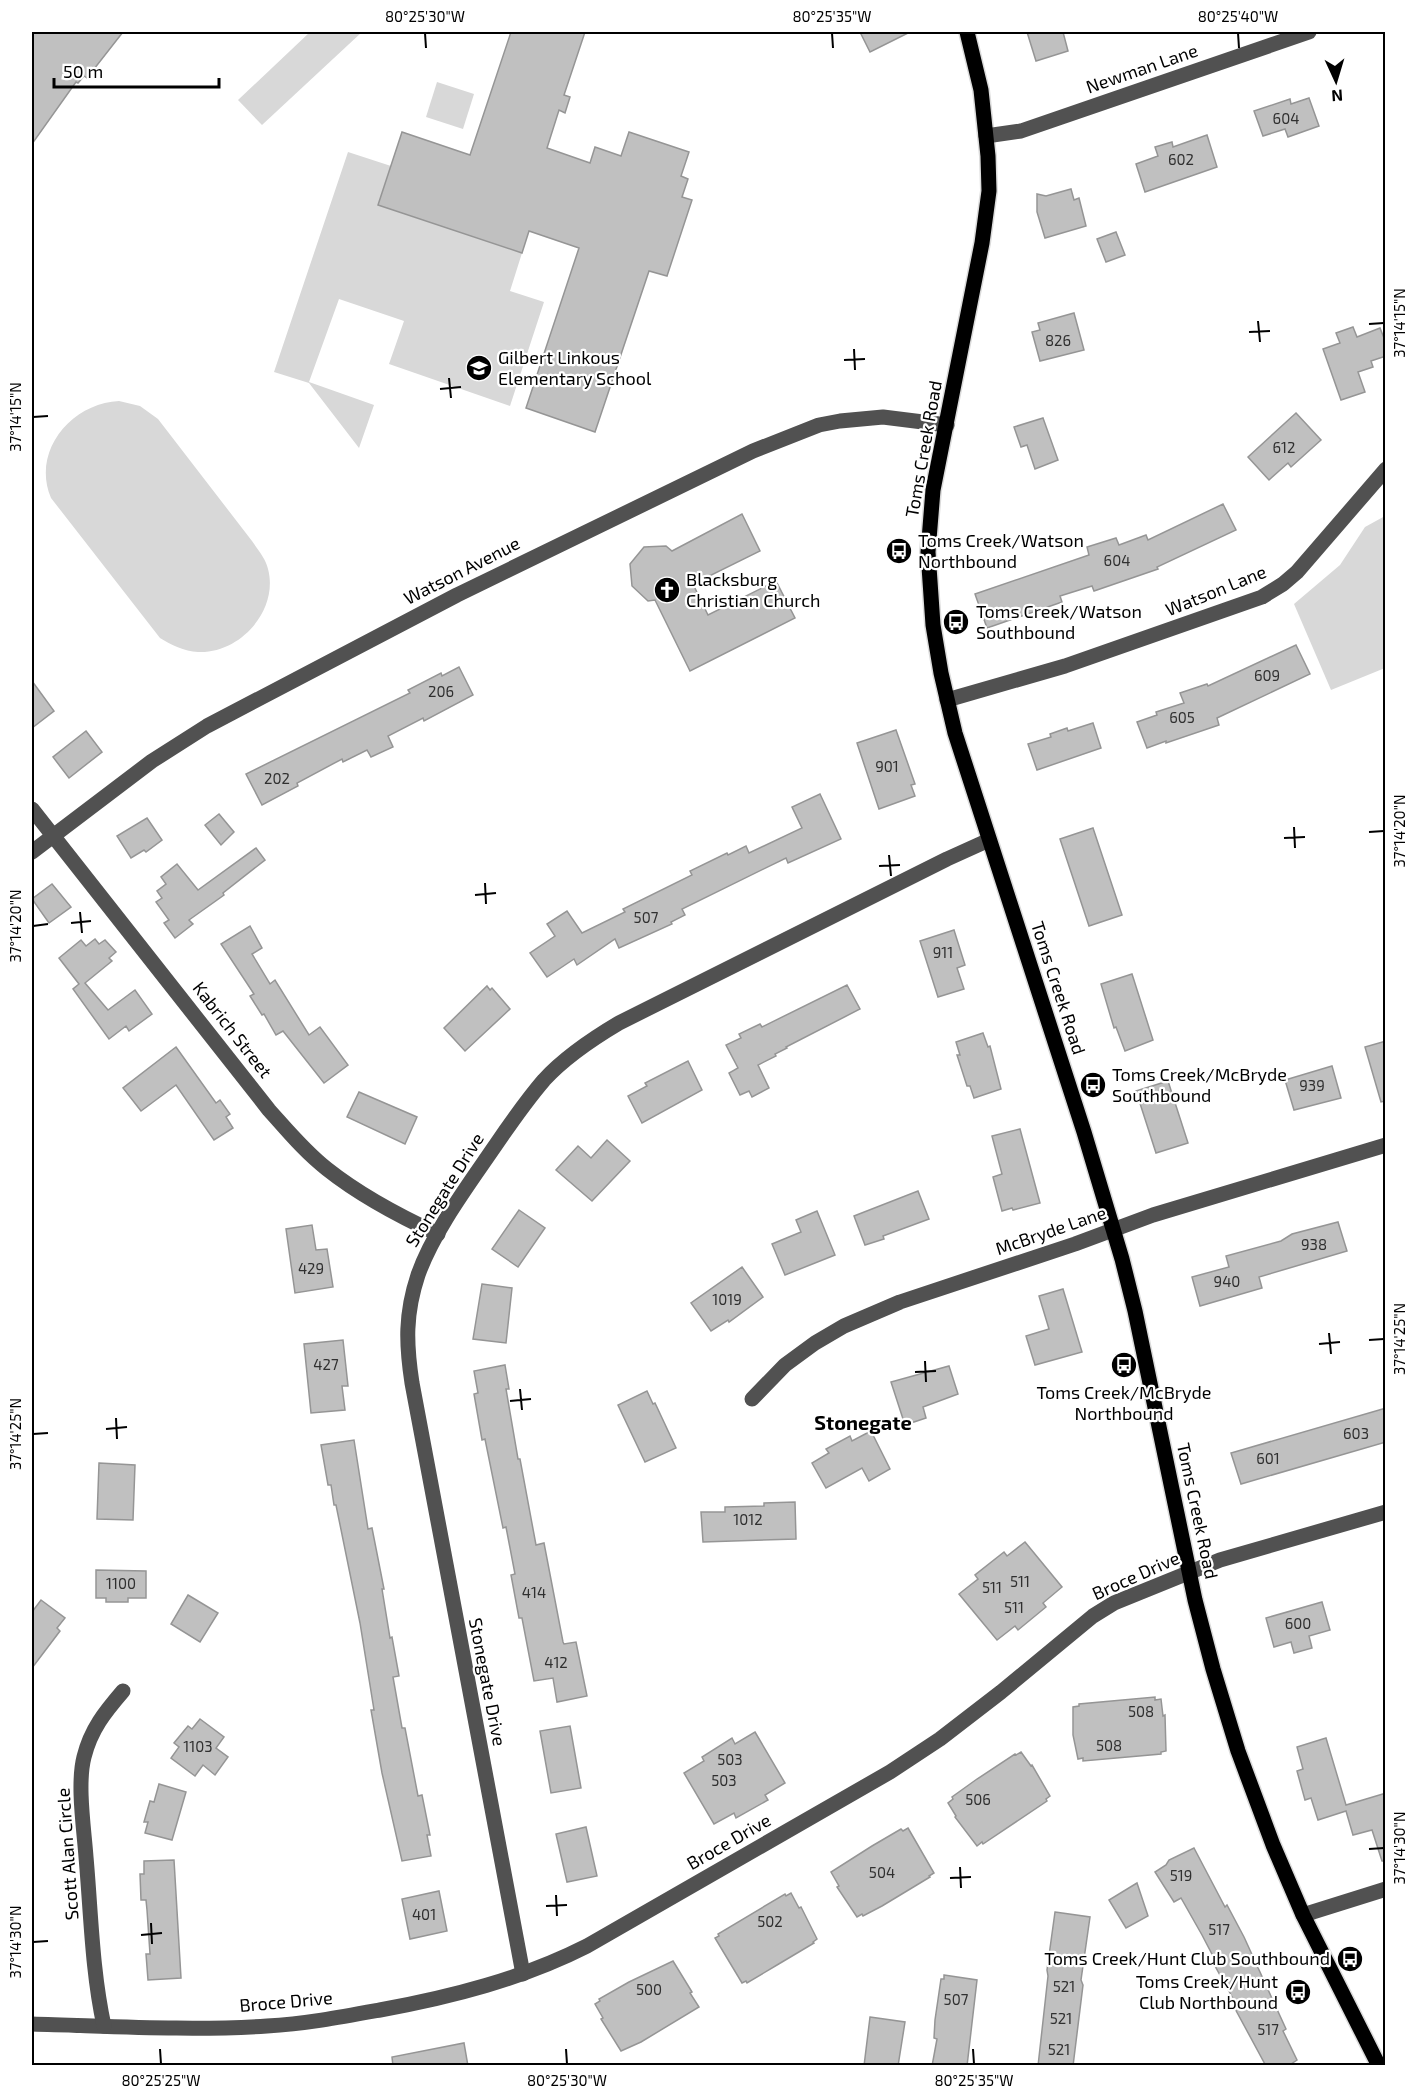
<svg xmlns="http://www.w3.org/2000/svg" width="1417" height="2097" font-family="'Exo 2',sans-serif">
<rect width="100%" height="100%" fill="#fff"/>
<g fill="#d8d8d8">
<polygon points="310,32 362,32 262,125 238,100"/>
<polygon points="437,82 474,94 463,129 426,117"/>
<polygon points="348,152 391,166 379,205 522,253 510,291 544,302 510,406 389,364 404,321 339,299 309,382 374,405 359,448 309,383 274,372"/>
<path d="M119 401 140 406 158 419 252 541C258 550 266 559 268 569 279 610 240 654 198 652 184 651 171 645 160 638L51 498C31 451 72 403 119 401Z"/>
<polygon points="1385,516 1385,668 1331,690 1294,604 1340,565 1365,527"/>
</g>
<g fill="#c0c0c0" stroke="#959595" stroke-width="1.5">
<polygon points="32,32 123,32 87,78 84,76 78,83 76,82 32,144"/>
<polygon points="511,32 585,32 564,95 570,97 565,113 559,110 547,148 590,163 595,147 621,156 629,132 689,152 681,176 688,179 682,197 692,200 667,276 649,271 595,432 526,408 579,248 529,231 522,253 378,205 402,132 470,155"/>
<polygon points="860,32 910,32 870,52"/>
<polygon points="1027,32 1063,32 1068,51 1036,61"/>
<polygon points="1309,98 1319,126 1288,137 1285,129 1263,136 1254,111 1290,99 1291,104"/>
<polygon points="1207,135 1217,167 1145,192 1136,164 1158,156 1155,147 1172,142 1173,147"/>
<polygon points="1071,189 1074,200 1079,198 1086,226 1045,238 1037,212 1037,194 1046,196"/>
<polygon points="1116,232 1125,255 1106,262 1097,239"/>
<polygon points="1074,313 1084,350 1040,361 1032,332 1040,330 1038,323"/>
<polygon points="1353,327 1357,337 1380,328 1386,343 1386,356 1371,361 1373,367 1358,372 1365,392 1341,400 1323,349 1340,343 1336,333"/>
<polygon points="1296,413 1321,440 1291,467 1288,463 1269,480 1248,457"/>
<polygon points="1043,418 1058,460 1035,469 1027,445 1021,447 1014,427"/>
<polygon points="1223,504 1236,530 1157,567 1158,569 1094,591 1092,586 1060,596 1062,602 987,628 975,594 1089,555 1087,547 1116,538 1119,545 1146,535 1148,540"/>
<polygon points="742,514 760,551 693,584 708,615 776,581 795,618 690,671 655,600 648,601 632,586 630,564 644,547 666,546 672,551"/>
<polygon points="1296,645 1310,674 1217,718 1219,725 1166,743 1166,741 1147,748 1137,722 1157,715 1156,712 1184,703 1180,693 1207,684 1208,686"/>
<polygon points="459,667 473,695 424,721 423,718 388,736 393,747 371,757 367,750 343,762 342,759 297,783 298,786 262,805 246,774 410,693 408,690 441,673 442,676"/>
<polygon points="32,681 54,711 32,728"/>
<polygon points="1093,723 1101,748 1037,770 1028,744 1051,737 1050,734 1067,728 1068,731"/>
<polygon points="896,730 915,784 911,785 915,796 879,809 857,743"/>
<polygon points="86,731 102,752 69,778 53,757"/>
<polygon points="820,794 841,839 788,863 786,858 682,909 685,915 671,922 672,924 619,948 615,939 577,965 574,959 547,977 530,953 555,936 547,924 567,911 582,933 625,912 623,909 692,875 690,871 727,853 728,855 746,846 749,853 802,828 792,807"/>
<polygon points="219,814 234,832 221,845 205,825"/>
<polygon points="147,818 162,840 146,852 144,850 131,858 117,836"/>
<polygon points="1093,828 1122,915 1089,926 1060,839"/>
<polygon points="256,848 265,860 223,893 224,895 189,920 193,924 175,938 164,923 169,920 156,902 162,898 157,891 166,884 161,877 177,864 198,890"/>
<polygon points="52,884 71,907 49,923 32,899"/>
<polygon points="250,926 262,948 252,954 270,984 275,980 309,1035 320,1027 348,1065 324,1083 283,1031 276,1035 264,1014 262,1015 250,996 254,994 221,944"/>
<polygon points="954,930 965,965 957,968 964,989 938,997 920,941"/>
<polygon points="95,939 99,944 105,940 116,952 109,958 112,961 85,983 108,1010 135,990 152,1014 129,1031 126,1026 109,1039 73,989 79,984 59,958 81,940 86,946"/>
<polygon points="1132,974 1153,1040 1125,1051 1116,1027 1114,1028 1101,984"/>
<polygon points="847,985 860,1009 786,1047 787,1048 775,1054 776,1056 758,1065 769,1088 752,1097 749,1091 740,1095 729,1073 738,1068 726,1045 741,1038 739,1034 760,1024 762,1027"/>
<polygon points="487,986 490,990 492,988 510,1009 465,1051 444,1028"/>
<polygon points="983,1033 988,1047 990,1046 1001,1089 974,1098 970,1086 967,1086 957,1055 960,1055 956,1042"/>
<polygon points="1386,1041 1386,1101 1381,1102 1365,1047"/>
<polygon points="176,1047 216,1103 220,1100 230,1114 226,1117 233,1128 214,1140 176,1085 141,1111 123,1088"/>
<polygon points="688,1061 702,1090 642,1123 628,1096 647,1086 645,1083"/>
<polygon points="1332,1066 1341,1098 1294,1110 1285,1080"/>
<polygon points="1168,1081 1188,1143 1156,1153 1136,1091"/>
<polygon points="359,1092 417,1117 405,1144 347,1117"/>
<polygon points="1020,1129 1040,1203 1013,1210 1012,1208 1002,1211 993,1177 1002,1174 992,1136"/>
<polygon points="607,1140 630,1161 592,1201 556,1170 578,1146 591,1158"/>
<polygon points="918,1191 929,1219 883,1236 884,1239 865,1245 854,1216"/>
<polygon points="519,1210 545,1228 518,1267 492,1249"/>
<polygon points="817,1211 835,1255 785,1275 772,1244 801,1232 796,1220"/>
<polygon points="1338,1222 1347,1251 1259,1277 1262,1288 1200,1306 1192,1277 1229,1267 1226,1256 1281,1241 1292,1234"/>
<polygon points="312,1225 316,1250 327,1249 333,1287 295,1293 286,1229"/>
<polygon points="742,1267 763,1297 729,1322 728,1320 711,1331 691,1303"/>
<polygon points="482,1284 512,1288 506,1343 473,1339"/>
<polygon points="1063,1289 1082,1352 1035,1365 1026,1336 1049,1329 1039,1296"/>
<polygon points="343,1340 348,1386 342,1386 345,1410 311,1413 304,1344"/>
<polygon points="505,1365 509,1389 506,1389 518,1459 520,1459 536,1545 544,1543 563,1642 564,1644 576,1642 587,1696 557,1702 553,1678 534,1681 522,1618 519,1618 511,1575 515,1574 506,1527 503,1528 485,1439 482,1440 474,1394 478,1393 474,1371"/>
<polygon points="949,1366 958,1394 923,1407 926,1418 905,1425 891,1382"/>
<polygon points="647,1391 653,1404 655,1403 676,1448 645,1462 618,1405"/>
<polygon points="1386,1408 1386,1442 1241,1484 1231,1453"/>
<polygon points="869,1432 871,1434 872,1433 890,1469 869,1481 862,1468 826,1488 812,1463 829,1453 826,1449 850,1436 852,1441"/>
<polygon points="354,1440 368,1529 372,1528 384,1589 382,1589 390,1638 392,1637 399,1676 393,1677 402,1728 405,1728 418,1796 422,1795 430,1835 427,1835 431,1856 402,1861 382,1773 371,1710 374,1710 360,1623 336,1505 334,1505 331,1485 328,1485 321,1445"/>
<polygon points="99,1463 135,1465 133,1520 97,1519"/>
<polygon points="795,1502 796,1539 703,1542 701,1512 725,1512 725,1507 764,1506 764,1503"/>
<polygon points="1025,1542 1062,1587 1043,1603 1046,1607 1018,1630 1015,1626 997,1640 959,1594 978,1579 975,1575 1004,1552 1007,1556"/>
<polygon points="96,1570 146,1571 146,1598 128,1598 128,1602 106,1602 106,1598 96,1598"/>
<polygon points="188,1595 218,1613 200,1642 171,1624"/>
<polygon points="41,1600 65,1618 57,1628 60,1631 32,1668 32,1612"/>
<polygon points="1322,1602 1330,1630 1309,1636 1312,1648 1294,1653 1291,1642 1274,1647 1266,1618"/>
<polygon points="1155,1697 1155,1700 1161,1699 1163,1716 1165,1715 1166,1751 1161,1752 1161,1754 1139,1756 1083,1761 1083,1758 1078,1759 1073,1735 1073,1707 1079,1706 1079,1704"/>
<polygon points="200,1719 224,1737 216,1748 228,1757 215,1775 203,1765 195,1776 171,1758 179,1747 174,1743 188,1726 192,1729"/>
<polygon points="570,1726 581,1788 551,1793 540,1731"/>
<polygon points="755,1732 785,1783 765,1795 768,1800 736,1818 734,1813 714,1824 684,1773 704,1761 702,1757 732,1738 735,1744"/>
<polygon points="1326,1738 1346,1805 1386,1793 1386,1861 1382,1861 1372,1830 1353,1835 1346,1811 1318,1820 1311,1798 1305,1800 1297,1771 1303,1769 1297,1747"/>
<polygon points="1021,1752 1031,1766 1032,1765 1050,1796 1046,1799 1047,1801 983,1844 982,1842 977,1846 955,1817 956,1816 948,1803 953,1799 952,1797 977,1779 1015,1754 1016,1755"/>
<polygon points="159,1784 186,1792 172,1840 145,1833 148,1822 144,1822 150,1801 154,1802"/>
<polygon points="586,1827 597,1876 567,1882 556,1834"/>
<polygon points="908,1828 934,1873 929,1876 930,1877 882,1906 863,1916 862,1914 857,1917 837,1887 839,1886 831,1872 872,1846 901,1829 903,1831"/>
<polygon points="1194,1848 1225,1907 1227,1905 1244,1937 1286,2029 1283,2031 1297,2060 1288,2066 1266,2066 1233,2005 1236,2004 1215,1966 1215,1960 1202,1935 1181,1898 1174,1902 1155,1872 1166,1865 1169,1860"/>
<polygon points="174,1860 181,1978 148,1980 146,1954 150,1954 147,1910 146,1900 141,1900 140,1874 144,1874 144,1861"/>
<polygon points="1137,1883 1148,1916 1126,1928 1109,1900"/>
<polygon points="439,1891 447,1931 410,1939 402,1899"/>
<polygon points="791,1893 799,1908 801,1907 817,1939 813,1942 814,1943 777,1965 747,1983 746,1981 742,1983 715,1938 719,1936 718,1934 785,1894 786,1896"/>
<polygon points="1055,1912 1090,1917 1081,1980 1083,1985 1073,2066 1038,2066 1048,1976 1047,1970"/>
<polygon points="673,1961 692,1992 690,1993 699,2007 641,2042 621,2051 601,2019 603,2018 595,2004 600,2001 599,1999 629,1982"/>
<polygon points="944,1975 977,1980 967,2066 932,2066 937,2039 934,2038 935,2020 941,1979 944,1979"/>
<polygon points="870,2017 905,2022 898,2066 864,2066"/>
<polygon points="464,2043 468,2066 393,2066 392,2057"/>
</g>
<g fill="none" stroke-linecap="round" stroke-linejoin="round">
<g stroke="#dbdbdb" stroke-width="18">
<polyline id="major" points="967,32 981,90 988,156 989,191 982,243 933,490 928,552 933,625 941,673 955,733 1084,1132 1122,1259 1135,1311 1195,1600 1213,1669 1238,1751 1273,1845 1303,1915 1379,2066"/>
</g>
<g stroke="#515151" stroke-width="15">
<polyline points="986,136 1021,131 1309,32"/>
<polyline points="947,700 1065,666 1262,597 1283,584 1297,572 1386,469"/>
<path d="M32 809 269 1110C287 1130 305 1152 327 1169 361 1196 399 1216 438 1234"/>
<polyline points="32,852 152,761 207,726 457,595 753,451 819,425 840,421 883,417 947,425"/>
<polyline points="752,1399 785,1365 815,1343 844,1326 900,1302 1075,1244 1153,1215 1386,1145"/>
<polyline points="1303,1915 1386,1889"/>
<path d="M523 1974 412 1383C406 1344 405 1314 418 1275 433 1232 469 1184 495 1146 510 1124 526 1101 544 1080 565 1057 592 1039 619 1023L947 859 989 840"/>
<path d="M32 2024C110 2026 189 2031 267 2026 305 2024 342 2017 380 2010 451 1997 522 1979 587 1946L890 1772 940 1739 1001 1692 1093 1616 1114 1603 1220 1560 1386 1512"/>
<path d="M104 2026C92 1971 91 1913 86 1857 84 1829 77 1784 84 1757 91 1729 105 1712 123 1691"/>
</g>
<use href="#major" stroke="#000" stroke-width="15"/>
</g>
<path fill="none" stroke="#000" stroke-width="2" d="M425 33 426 48M832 33 833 48M1238 33 1239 48M1258 321 1260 342M1369 324 1384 323M1249 332 1270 331M854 349 855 370M844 360 865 359M449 378 451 398M440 389 461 387M33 417 48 416M1294 827 1295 848M1369 832 1384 831M1284 838 1305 837M889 855 891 876M879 866 900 865M485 883 486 904M475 895 496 893M80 912 82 933M71 923 91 921M33 926 48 924M1329 1333 1331 1354M1369 1340 1384 1339M1319 1344 1340 1342M925 1361 926 1382M915 1372 936 1371M520 1389 522 1410M510 1401 531 1399M116 1418 117 1439M106 1429 127 1427M33 1434 48 1433M1369 1849 1384 1848M960 1867 961 1888M950 1878 971 1877M556 1895 557 1916M546 1906 567 1905M151 1923 152 1944M141 1935 162 1933M33 1942 48 1941M160 2049 161 2064M566 2049 567 2064M973 2049 974 2064"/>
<defs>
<g id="school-disc" transform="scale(1.35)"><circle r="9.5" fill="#000" stroke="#fff"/><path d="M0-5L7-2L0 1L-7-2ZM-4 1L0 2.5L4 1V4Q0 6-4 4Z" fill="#fff"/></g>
<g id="bus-disc" transform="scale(1.35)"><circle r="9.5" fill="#000" stroke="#fff"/><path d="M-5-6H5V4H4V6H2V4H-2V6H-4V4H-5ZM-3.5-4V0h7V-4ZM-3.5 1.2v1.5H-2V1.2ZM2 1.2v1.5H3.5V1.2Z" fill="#fff"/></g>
<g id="church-disc" transform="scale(1.35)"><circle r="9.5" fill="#000" stroke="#fff"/><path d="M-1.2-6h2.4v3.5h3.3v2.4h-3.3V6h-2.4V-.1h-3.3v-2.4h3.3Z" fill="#fff"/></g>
</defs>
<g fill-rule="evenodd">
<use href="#school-disc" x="479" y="368"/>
<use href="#bus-disc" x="899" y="551"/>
<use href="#church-disc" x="667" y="590"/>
<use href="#bus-disc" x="956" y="622"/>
<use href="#bus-disc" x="1093" y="1085"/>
<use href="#bus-disc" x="1124" y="1365"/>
<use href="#bus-disc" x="1350" y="1959"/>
<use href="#bus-disc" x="1298" y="1992"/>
</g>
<g text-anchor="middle" stroke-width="4.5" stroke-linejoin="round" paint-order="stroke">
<g font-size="15" fill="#303030">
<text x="1286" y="124">604</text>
<text x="1181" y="165">602</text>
<text x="1058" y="346">826</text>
<text x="1284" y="453">612</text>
<text x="1117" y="566">604</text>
<text x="1267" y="681">609</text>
<text x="441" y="697">206</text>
<text x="1182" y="723">605</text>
<text x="887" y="772">901</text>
<text x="277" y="784">202</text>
<text x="646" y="923">507</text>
<text x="943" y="958">911</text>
<text x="1312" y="1091">939</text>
<text x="1314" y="1250">938</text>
<text x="311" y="1274">429</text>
<text x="1227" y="1287">940</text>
<text x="727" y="1305">1019</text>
<text x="326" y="1370">427</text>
<text x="1356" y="1439">603</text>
<text x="1268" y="1464">601</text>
<text x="748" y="1525">1012</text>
<text x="1020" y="1587">511</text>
<text x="121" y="1589">1100</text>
<text x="992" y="1593">511</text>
<text x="534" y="1598">414</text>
<text x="1014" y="1613">511</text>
<text x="1298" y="1629">600</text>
<text x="556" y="1668">412</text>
<text x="1141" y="1717">508</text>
<text x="1109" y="1751">508</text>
<text x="198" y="1752">1103</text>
<text x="730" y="1765">503</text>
<text x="724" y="1786">503</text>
<text x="978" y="1805">506</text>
<text x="882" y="1878">504</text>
<text x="1181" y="1881">519</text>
<text x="424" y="1920">401</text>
<text x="770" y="1927">502</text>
<text x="1219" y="1935">517</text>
<text x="1064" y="1992">521</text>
<text x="649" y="1995">500</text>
<text x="956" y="2005">507</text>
<text x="1061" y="2024">521</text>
<text x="1268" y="2035">517</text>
<text x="1059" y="2055">521</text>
</g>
<g font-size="18" fill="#000" stroke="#fff">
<text transform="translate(1142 69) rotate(-19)" y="6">Newman Lane</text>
<text transform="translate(924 449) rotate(-80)" y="6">Toms Creek Road</text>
<text transform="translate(462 571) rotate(-27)" y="6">Watson Avenue</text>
<text transform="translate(1216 591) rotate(-22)" y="6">Watson Lane</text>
<text transform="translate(1058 988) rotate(72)" y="6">Toms Creek Road</text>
<text transform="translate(232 1030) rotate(52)" y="6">Kabrich Street</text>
<text transform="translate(445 1190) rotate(-58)" y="6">Stonegate Drive</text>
<text transform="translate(1051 1231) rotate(-19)" y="6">McBryde Lane</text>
<text transform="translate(1197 1511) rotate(78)" y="6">Toms Creek Road</text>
<text transform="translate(1136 1576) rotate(-24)" y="6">Broce Drive</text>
<text transform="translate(487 1682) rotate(79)" y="6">Stonegate Drive</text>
<text transform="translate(729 1842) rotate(-30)" y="6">Broce Drive</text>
<text transform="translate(68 1854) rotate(-94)" y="6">Scott Alan Circle</text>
<text transform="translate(286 2002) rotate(-5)" y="6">Broce Drive</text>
</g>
<g font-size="18" fill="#000" stroke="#fff" text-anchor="start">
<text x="498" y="364">Gilbert Linkous<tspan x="498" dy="21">Elementary School</tspan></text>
<text x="918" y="547">Toms Creek/Watson<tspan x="918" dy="21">Northbound</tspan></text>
<text x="686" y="586">Blacksburg<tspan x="686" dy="21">Christian Church</tspan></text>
<text x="976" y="618">Toms Creek/Watson<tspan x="976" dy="21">Southbound</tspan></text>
<text x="1112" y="1081">Toms Creek/McBryde<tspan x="1112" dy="21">Southbound</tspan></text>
<text x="1124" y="1399" text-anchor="middle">Toms Creek/McBryde<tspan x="1124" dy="21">Northbound</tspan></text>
<text x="1330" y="1965" text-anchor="end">Toms Creek/Hunt Club Southbound</text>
<text x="1278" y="1988" text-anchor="end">Toms Creek/Hunt<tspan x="1278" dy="21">Club Northbound</tspan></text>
</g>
<g font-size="20" font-weight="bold" fill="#000" stroke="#fff">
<text x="863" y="1430">Stonegate</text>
</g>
</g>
<rect width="1417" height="2097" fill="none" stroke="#ffffff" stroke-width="66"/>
<g transform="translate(1336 81) rotate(176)" stroke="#ffffff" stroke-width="4.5" paint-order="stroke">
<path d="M0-4.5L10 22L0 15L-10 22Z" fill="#000000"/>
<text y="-9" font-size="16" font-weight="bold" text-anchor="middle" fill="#000000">N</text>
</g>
<path d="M54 78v9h165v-9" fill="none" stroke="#000000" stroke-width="3"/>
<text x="63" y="78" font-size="18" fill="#000000" stroke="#ffffff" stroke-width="4.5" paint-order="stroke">50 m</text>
<rect x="33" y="33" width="1351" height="2031" fill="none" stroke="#000" stroke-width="2"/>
<g font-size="15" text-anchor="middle" fill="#000">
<text x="425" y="22">80°25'30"W</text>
<text x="832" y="22">80°25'35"W</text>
<text x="1238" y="22">80°25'40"W</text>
<text transform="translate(1400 323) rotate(-90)" y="5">37°14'15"N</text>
<text transform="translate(16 417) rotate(-90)" y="5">37°14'15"N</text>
<text transform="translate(1400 831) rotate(-90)" y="5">37°14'20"N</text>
<text transform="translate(16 926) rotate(-90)" y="5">37°14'20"N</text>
<text transform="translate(1400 1339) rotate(-90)" y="5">37°14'25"N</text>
<text transform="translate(16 1434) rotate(-90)" y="5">37°14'25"N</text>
<text transform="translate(1400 1848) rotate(-90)" y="5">37°14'30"N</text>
<text transform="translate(16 1942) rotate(-90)" y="5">37°14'30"N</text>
<text x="161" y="2086">80°25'25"W</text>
<text x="567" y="2086">80°25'30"W</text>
<text x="974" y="2086">80°25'35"W</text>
</g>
</svg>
